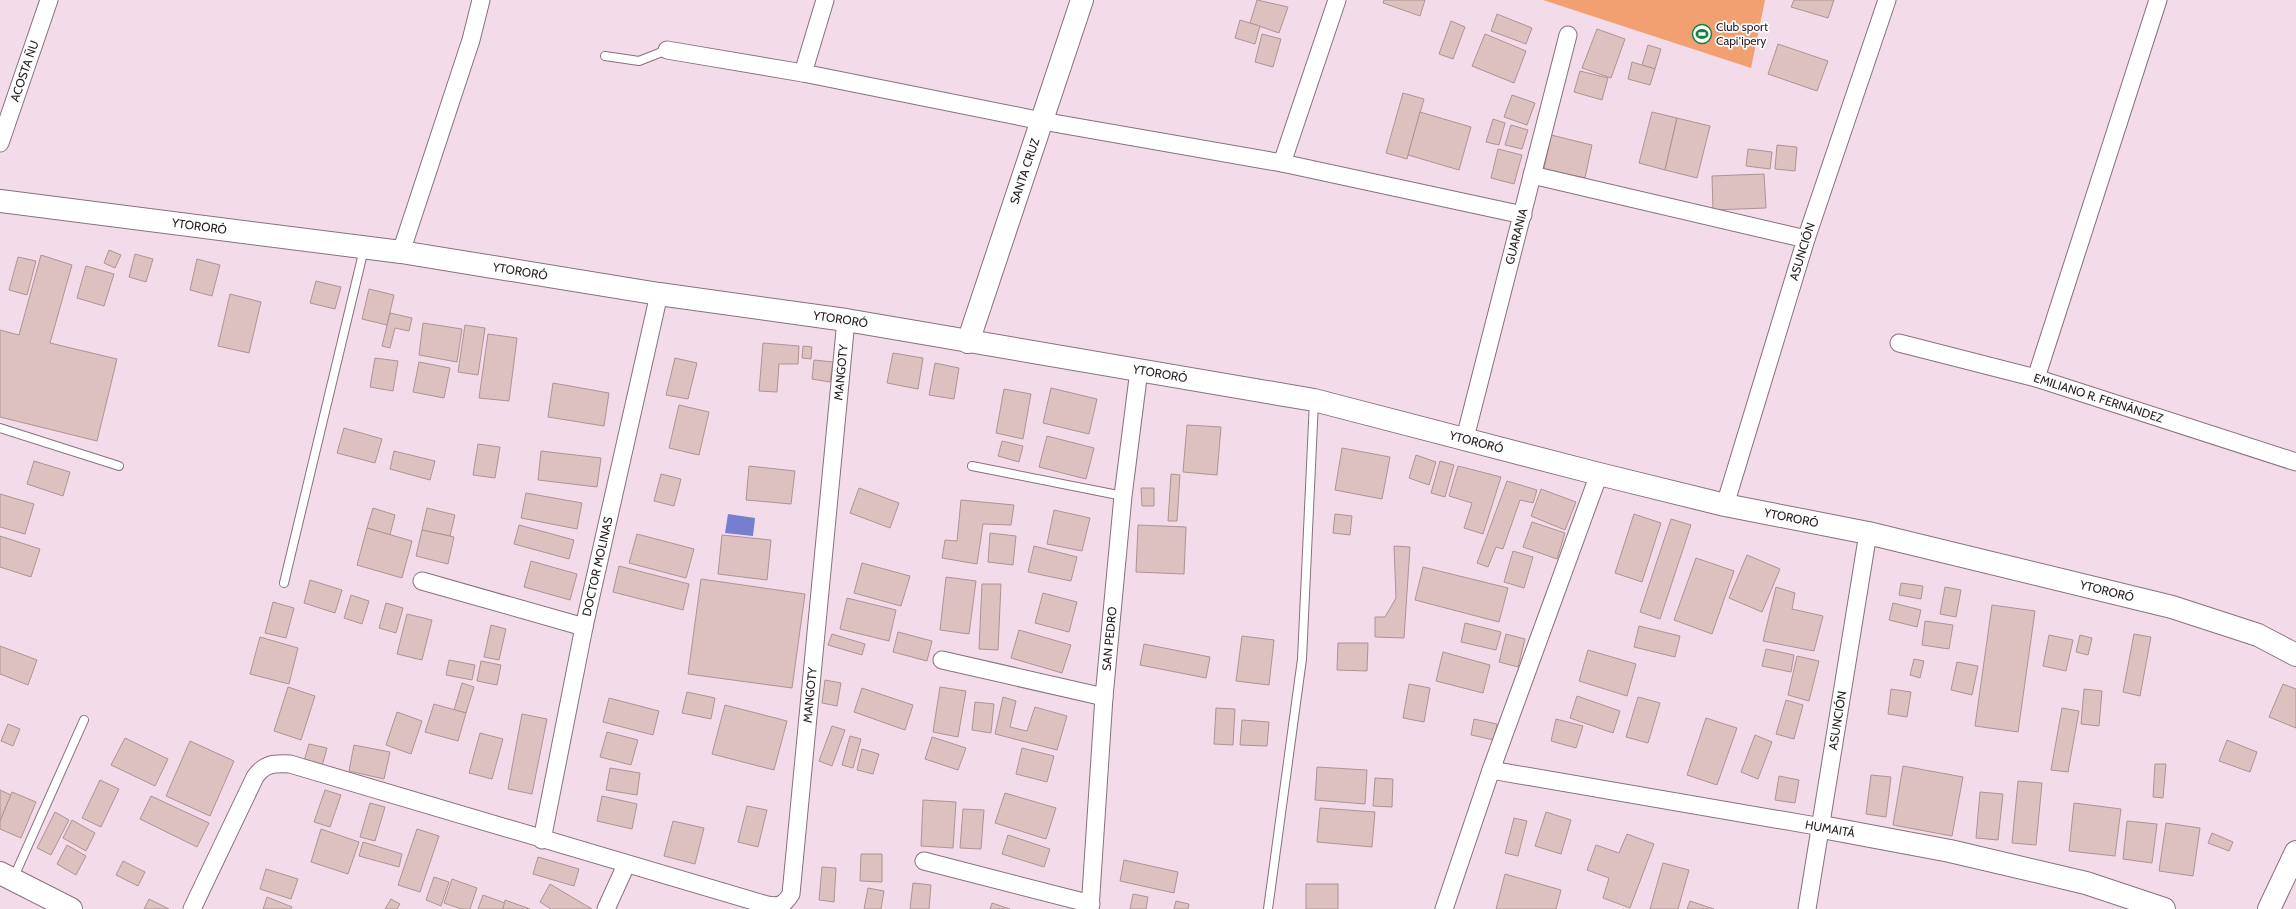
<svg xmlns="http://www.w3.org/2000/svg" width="2296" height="909" font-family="Cabin,sans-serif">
<rect width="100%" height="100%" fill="#f4dbe9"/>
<polygon fill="#f2a071" points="1543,0 1765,0 1751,68"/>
<polygon fill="#757fce" points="728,514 755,518 753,536 725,533"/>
<g fill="#ddc0c0" stroke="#af9394">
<polygon points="1257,0 1288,7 1279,33 1250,23"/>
<polygon points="1384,0 1425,0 1420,16 1383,3"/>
<polygon points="1794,0 1834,0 1828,18 1791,7"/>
<polygon points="1497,14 1532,28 1526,44 1491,31"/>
<polygon points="1240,20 1260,26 1255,44 1235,38"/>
<polygon points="1451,21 1465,27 1453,59 1439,54"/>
<polygon points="1597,29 1625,39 1611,78 1582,68"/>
<polygon points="1262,34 1281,39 1273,67 1255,62"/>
<polygon points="1485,34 1526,51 1514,83 1472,66"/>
<polygon points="1778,44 1828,61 1817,91 1768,74"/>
<polygon points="1648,45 1661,49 1655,69 1642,65"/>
<polygon points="1632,62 1655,69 1650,85 1628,79"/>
<polygon points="1580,71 1608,78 1602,100 1574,92"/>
<polygon points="1403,93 1424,99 1407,159 1386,153"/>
<polygon points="1512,95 1535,103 1527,125 1504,117"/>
<polygon points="1420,112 1471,127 1459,170 1408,155"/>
<polygon points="1652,112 1677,118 1665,170 1639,163"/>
<polygon points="1677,118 1710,126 1697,178 1665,170"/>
<polygon points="1493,119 1505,123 1499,145 1486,142"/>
<polygon points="1511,125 1528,130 1522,149 1505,145"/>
<polygon points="1551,135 1592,145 1585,178 1544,169"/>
<polygon points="1777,145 1797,147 1795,171 1775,169"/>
<polygon points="1498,149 1522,155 1514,184 1491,178"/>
<polygon points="1748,149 1772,152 1770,169 1746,166"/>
<polygon points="1764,174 1766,208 1713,210 1712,176"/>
<polygon points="109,250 121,255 115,268 104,263"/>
<polygon points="135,254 153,259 146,282 129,277"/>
<polygon points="41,255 72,265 50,343 117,359 97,441 0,417 0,330 19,335"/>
<polygon points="18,257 36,261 27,295 9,290"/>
<polygon points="197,259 220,265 212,296 190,290"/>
<polygon points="86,266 114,274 104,306 77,298"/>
<polygon points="316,281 341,287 335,309 310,303"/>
<polygon points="369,289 394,295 387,325 362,319"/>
<polygon points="230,294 261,302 249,353 218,346"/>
<polygon points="390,313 412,318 409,331 395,328 390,348 382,346"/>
<polygon points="423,323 462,329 457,362 419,355"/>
<polygon points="465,325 485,328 478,375 458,372"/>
<polygon points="488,334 517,338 509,401 479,398"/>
<polygon points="763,343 799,346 798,364 779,364 777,392 759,391"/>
<polygon points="803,346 812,347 811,359 802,358"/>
<polygon points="893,353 923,358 918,389 887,383"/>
<polygon points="375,358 398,361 393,391 370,387"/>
<polygon points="675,358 697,363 688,399 666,395"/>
<polygon points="814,360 833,362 830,382 812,379"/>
<polygon points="419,362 450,368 444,398 413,392"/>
<polygon points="935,363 959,368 954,399 929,395"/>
<polygon points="553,383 609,393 604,426 548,417"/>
<polygon points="1051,388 1097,399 1089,434 1043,423"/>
<polygon points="1004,389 1031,394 1023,439 996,433"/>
<polygon points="679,405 709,412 699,455 669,448"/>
<polygon points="1187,425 1221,427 1217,475 1183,472"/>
<polygon points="344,428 382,439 375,463 337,453"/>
<polygon points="1047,436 1094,448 1086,479 1039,467"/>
<polygon points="1002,441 1023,446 1019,462 998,456"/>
<polygon points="478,444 500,447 495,478 473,475"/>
<polygon points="1342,448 1390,457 1382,499 1335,490"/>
<polygon points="394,451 435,461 430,480 390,469"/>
<polygon points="541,451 601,458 597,487 538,480"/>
<polygon points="1416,455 1436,462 1429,485 1409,478"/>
<polygon points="34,461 70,472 63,496 27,484"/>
<polygon points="1440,461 1454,465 1445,497 1431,493"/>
<polygon points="749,466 795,471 791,504 746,500"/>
<polygon points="1458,466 1501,477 1483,534 1464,528 1472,503 1449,496"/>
<polygon points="661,474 681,479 674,506 654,501"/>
<polygon points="1171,474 1180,475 1177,521 1168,521"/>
<polygon points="1507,481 1537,490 1533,503 1520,500 1503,549 1496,547 1488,567 1477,563"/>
<polygon points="859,488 899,503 890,528 850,513"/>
<polygon points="1141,488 1154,488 1154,506 1142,506"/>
<polygon points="1541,489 1576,502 1565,530 1531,516"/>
<polygon points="526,493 582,503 577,529 521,518"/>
<polygon points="0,494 34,504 25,534 0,527"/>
<polygon points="961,500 1014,505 1011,525 983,524 977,564 942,558 945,540 957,541"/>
<polygon points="373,508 395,515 390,535 367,528"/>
<polygon points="427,508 455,515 450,536 422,530"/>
<polygon points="1054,510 1090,518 1082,551 1047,544"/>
<polygon points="1335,514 1352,516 1350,535 1333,533"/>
<polygon points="1634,514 1661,523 1642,582 1615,573"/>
<polygon points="1671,519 1691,525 1660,619 1640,612"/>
<polygon points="1532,522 1565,533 1557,559 1523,547"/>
<polygon points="519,525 574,540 569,559 514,544"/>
<polygon points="1138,525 1186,527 1184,574 1136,572"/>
<polygon points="367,528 412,541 402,578 357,565"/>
<polygon points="422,530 454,537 448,564 416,556"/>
<polygon points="990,533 1016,536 1013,565 988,562"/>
<polygon points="637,534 694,549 686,578 629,563"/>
<polygon points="722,535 771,540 767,580 718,574"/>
<polygon points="0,536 40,549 31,577 0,567"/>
<polygon points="1034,546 1077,557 1071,581 1028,572"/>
<polygon points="1394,546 1410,547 1404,638 1375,637 1375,617 1385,617 1396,598"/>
<polygon points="1513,551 1533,557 1524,588 1504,582"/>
<polygon points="1747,555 1780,569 1762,612 1729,598"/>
<polygon points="1696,558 1734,571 1712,634 1674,620"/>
<polygon points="531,561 577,574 570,600 524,587"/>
<polygon points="862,563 910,576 901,606 854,593"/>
<polygon points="619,566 689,584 683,610 613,592"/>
<polygon points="1423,567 1508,588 1499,622 1415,600"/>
<polygon points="946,577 976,581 969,634 940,630"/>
<polygon points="701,579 805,594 792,688 688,674"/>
<polygon points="310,580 342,590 335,613 304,603"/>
<polygon points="1901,583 1923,586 1921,599 1899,595"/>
<polygon points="982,584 1001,584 998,650 979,649"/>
<polygon points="1776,587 1795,593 1792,609 1823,616 1814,651 1763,641"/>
<polygon points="1945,587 1961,590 1956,617 1940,614"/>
<polygon points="1043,593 1077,602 1069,632 1035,623"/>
<polygon points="351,595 369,601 362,624 344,618"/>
<polygon points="847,598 896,610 889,641 840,629"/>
<polygon points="273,602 294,608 286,638 265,633"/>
<polygon points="386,603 403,608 396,633 379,628"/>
<polygon points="1893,603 1921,610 1917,627 1889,620"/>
<polygon points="1992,605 2035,611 2018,732 1975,726"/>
<polygon points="407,614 432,620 422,660 397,654"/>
<polygon points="1925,621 1953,625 1949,649 1922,645"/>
<polygon points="1465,623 1501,632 1496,650 1461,642"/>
<polygon points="491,625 506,629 499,660 484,657"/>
<polygon points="1639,626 1680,636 1675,657 1634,647"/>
<polygon points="1019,630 1071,645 1062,673 1011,658"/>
<polygon points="898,632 932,641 927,661 893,652"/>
<polygon points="832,634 865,644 862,655 828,645"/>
<polygon points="1506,634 1525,639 1518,667 1499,662"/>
<polygon points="2134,634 2151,637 2140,696 2123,692"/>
<polygon points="2049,635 2073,640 2066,671 2043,666"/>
<polygon points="2080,635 2092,638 2088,655 2076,652"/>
<polygon points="1242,636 1274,640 1269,685 1236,681"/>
<polygon points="260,637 298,648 289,684 250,674"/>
<polygon points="1338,643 1368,643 1367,671 1337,670"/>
<polygon points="1144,644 1210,657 1206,678 1140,665"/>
<polygon points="0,646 37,660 28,685 0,674"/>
<polygon points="1766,649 1794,655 1791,672 1762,666"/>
<polygon points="1588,650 1636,664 1627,696 1579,681"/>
<polygon points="1443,652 1490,665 1483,693 1436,681"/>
<polygon points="1797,656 1819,661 1809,701 1788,695"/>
<polygon points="1914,659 1924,661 1920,678 1910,675"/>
<polygon points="449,660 475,665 472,680 446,675"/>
<polygon points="481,661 501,665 497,685 477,681"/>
<polygon points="1957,662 1978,666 1972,695 1951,690"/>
<polygon points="825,680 841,683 837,706 822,703"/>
<polygon points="462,683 474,687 466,713 454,710"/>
<polygon points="1409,684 1430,688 1424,722 1403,718"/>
<polygon points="2283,684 2296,689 2296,728 2269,717"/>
<polygon points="288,687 315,696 301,740 274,731"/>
<polygon points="940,687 966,691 958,737 933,732"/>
<polygon points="862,688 913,705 905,730 854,712"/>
<polygon points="1891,689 1911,692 1907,717 1888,714"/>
<polygon points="2084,689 2102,691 2099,726 2081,724"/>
<polygon points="687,692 715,698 711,719 682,713"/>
<polygon points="1577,696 1620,711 1613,733 1570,718"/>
<polygon points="1003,697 1016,701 1010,727 1027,731 1035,707 1067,716 1057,750 995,734"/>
<polygon points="1638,697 1660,703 1648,743 1626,737"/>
<polygon points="609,698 659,711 653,735 603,722"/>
<polygon points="1786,700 1803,705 1794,739 1776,734"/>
<polygon points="975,702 994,704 991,733 972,730"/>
<polygon points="434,704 466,713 458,741 425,732"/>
<polygon points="725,705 787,721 774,770 712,754"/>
<polygon points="1216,708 1235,709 1233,745 1214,744"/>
<polygon points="2062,708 2079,711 2068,772 2051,770"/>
<polygon points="397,712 422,721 411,754 386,745"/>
<polygon points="522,714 547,719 532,794 508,789"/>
<polygon points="1706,718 1737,728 1717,785 1687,775"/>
<polygon points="1474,719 1497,724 1494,740 1471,735"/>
<polygon points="1556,719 1583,726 1576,748 1551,741"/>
<polygon points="1242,720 1269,722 1267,746 1240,745"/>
<polygon points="8,724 20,729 13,746 1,741"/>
<polygon points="832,726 845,730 832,766 819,761"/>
<polygon points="607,732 638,740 631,765 600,757"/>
<polygon points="480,733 503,739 492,779 469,773"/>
<polygon points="1755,735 1772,742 1758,779 1741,772"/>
<polygon points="850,736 861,739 853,768 842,765"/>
<polygon points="932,737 966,748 958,770 925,759"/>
<polygon points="125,738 168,759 155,786 111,765"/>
<polygon points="2227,740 2257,752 2250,772 2219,761"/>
<polygon points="190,741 234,761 210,816 166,796"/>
<polygon points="309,744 327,748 322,766 304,761"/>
<polygon points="354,745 390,752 384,779 349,771"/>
<polygon points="1022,748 1054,756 1047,782 1016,774"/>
<polygon points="862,749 879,754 873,774 857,770"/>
<polygon points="2155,764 2166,764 2163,798 2153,797"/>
<polygon points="1903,766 1963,777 1952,836 1893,825"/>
<polygon points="1317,767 1367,770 1365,804 1315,800"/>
<polygon points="610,768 640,773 637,795 606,790"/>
<polygon points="1871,775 1891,777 1886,817 1866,814"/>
<polygon points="1779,776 1799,780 1795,803 1775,800"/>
<polygon points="1375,778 1393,779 1392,807 1373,806"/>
<polygon points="100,780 119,789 101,827 82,818"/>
<polygon points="2018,781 2042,783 2036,845 2012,843"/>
<polygon points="0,790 11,795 0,821"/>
<polygon points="325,790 341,795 330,827 314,822"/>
<polygon points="12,792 36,802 21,838 0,829 0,821"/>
<polygon points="1980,792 2003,794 1998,840 1976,838"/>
<polygon points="1005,793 1056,808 1046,839 995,823"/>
<polygon points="151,796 209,823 197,847 140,819"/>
<polygon points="602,796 637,804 632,829 597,821"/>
<polygon points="923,800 956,802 953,848 921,846"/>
<polygon points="370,803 385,807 375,841 360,837"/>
<polygon points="2074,803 2121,809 2115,856 2069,851"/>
<polygon points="747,806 767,810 758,847 738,842"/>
<polygon points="1320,808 1375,812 1372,847 1317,842"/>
<polygon points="963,809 984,810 981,849 960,848"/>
<polygon points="55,812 69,820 51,855 37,848"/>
<polygon points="1546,812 1571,820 1561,854 1535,846"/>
<polygon points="1514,818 1527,821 1518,856 1505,853"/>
<polygon points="72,820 95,833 86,851 63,838"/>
<polygon points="673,821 704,828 695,864 664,856"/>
<polygon points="2127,821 2157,824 2152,863 2123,859"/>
<polygon points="2166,823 2200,828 2193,876 2159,871"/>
<polygon points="321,829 359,842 348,874 311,862"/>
<polygon points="417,829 439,836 420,892 398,885"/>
<polygon points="2212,833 2233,842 2229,851 2208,843"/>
<polygon points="1627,834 1654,844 1630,908 1603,898 1609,878 1587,870 1596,845 1619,853"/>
<polygon points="1008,835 1050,849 1044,867 1002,854"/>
<polygon points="363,842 402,854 399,867 359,856"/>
<polygon points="67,845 86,856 76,875 57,864"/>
<polygon points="861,854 882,854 882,882 860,881"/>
<polygon points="538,857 579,869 574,886 533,874"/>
<polygon points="1124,860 1178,872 1174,893 1120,881"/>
<polygon points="123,861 145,872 138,886 116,875"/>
<polygon points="1663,863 1689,870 1678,909 1650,909"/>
<polygon points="822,867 836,868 834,902 819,900"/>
<polygon points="266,869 298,879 291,899 260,889"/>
<polygon points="1505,874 1561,890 1556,909 1496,909"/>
<polygon points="434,877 449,882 441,906 426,900"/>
<polygon points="452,879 477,888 470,909 461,909 444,903"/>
<polygon points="913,883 931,885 929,909 910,909"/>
<polygon points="550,884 592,909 551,909 540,902"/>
<rect x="1306" y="884" width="32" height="25"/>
<polygon points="868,888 884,891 881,909 864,909"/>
<polygon points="1133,894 1148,897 1146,909 1130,909"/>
<polygon points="483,895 505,903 503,909 478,909"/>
<polygon points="267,897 292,907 291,909 263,909"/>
<polygon points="149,899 169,909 144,909"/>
<polygon points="391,899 400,904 397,909 385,909"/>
<polygon points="505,900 530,909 503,909"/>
<polygon points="1176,901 1189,904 1188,909 1174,909"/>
<polygon points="1690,901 1714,909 1687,909"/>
<polygon points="992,903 1010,909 990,909"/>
</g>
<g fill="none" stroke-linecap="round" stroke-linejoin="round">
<g stroke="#87717d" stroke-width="10">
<g id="lane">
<polyline points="605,56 639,61 667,50"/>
<polyline points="0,428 119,466"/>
<polyline points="972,466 1123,496"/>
<polyline points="284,583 364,249"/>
<polyline points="13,879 84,720"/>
<polyline points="1268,909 1302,659 1314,401"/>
</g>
</g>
<g stroke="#87717d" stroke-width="19">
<g id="street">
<polyline points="667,50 803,73 1042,121 1282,163 1523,215"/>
<polyline points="803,73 825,0"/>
<path id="s1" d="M0 143 49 0"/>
<polyline points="1282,163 1337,0"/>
<polyline points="1532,175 1806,239"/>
<polyline points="401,252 471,40 481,0"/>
<path id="s2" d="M1899 343 2036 378 2296 462"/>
<polyline points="2036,378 2158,0"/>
<path id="s3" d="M1465 438 1568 35"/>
<path id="s4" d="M1725 505 1806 239 1887 0"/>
<polyline points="422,581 584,627"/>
<polyline points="942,660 1104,697"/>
<polyline points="1491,770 1822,827"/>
<path id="s5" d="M542 840 584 627 659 294"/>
<polyline points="924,861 1091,904"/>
<path id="s6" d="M192 909 255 777C264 764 273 763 290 764L767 905C780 907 784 905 791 894L846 320"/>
<polyline points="606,909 626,865"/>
<path id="s7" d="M1090 909 1104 697 1123 496 1139 370"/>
<polyline points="1444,909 1491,770 1599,474"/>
<path id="s8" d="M1807 909 1868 533"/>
</g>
</g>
<g stroke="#87717d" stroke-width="24">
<g id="secondary">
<path id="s9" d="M0 201 401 252 659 294 846 320 1314 400 1599 474 1725 505 1868 533 2172 607 2258 635 2296 655"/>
<path id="s10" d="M968 342 1082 0"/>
<polyline points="1822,827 1950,851 2086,883 2164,909"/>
<polyline points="0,873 71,909"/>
<polyline points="2269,909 2296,852"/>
</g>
</g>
<use href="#lane" stroke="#fff" stroke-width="8"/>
<use href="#street" stroke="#fff" stroke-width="17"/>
<use href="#secondary" stroke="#fff" stroke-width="22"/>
</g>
<defs>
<g id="stadium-ring" transform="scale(1)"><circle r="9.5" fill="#fff" stroke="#0f863f" stroke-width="1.5"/><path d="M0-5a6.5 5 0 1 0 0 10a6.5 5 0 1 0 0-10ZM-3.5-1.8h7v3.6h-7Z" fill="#0f863f"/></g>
</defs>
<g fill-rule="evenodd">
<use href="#stadium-ring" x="1702" y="34"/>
</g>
<g text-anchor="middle" stroke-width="3.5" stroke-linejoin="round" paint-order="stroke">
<g font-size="12" fill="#251c21" stroke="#fff" text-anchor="start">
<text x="1716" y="31">Club sport<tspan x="1716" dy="14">Capi'ipery</tspan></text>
</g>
<g font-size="12" fill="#251c21" stroke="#fff">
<text dy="4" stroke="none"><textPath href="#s1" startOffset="76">ACOSTA ÑU</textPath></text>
<text dy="4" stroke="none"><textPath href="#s10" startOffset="180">SANTA CRUZ</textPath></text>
<text dy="4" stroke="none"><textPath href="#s9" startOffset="201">YTORORÓ</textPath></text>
<text dy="4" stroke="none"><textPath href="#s3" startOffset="208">GUARANIA</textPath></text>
<text dy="4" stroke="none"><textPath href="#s4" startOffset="265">ASUNCIÓN</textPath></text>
<text dy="4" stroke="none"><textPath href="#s9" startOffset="525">YTORORÓ</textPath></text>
<text dy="4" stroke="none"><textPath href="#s9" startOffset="849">YTORORÓ</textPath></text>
<text dy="4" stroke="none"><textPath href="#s6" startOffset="1236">MANGOTY</textPath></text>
<text dy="4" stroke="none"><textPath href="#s9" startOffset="1173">YTORORÓ</textPath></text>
<text dy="4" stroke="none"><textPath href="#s2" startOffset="207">EMILIANO R. FERNÁNDEZ</textPath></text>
<text dy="4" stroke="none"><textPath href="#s9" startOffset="1497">YTORORÓ</textPath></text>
<text dy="4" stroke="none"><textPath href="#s9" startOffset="1821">YTORORÓ</textPath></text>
<text dy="4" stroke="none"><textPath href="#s5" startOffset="279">DOCTOR MOLINAS</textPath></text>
<text dy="4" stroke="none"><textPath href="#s9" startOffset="2145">YTORORÓ</textPath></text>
<text dy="4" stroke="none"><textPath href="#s7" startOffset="271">SAN PEDRO</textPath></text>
<text dy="4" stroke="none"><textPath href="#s6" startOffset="912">MANGOTY</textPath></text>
<text dy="4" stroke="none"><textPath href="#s8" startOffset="191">ASUNCIÓN</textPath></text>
<text transform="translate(1830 829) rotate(10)" y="4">HUMAITÁ</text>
</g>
</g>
</svg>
